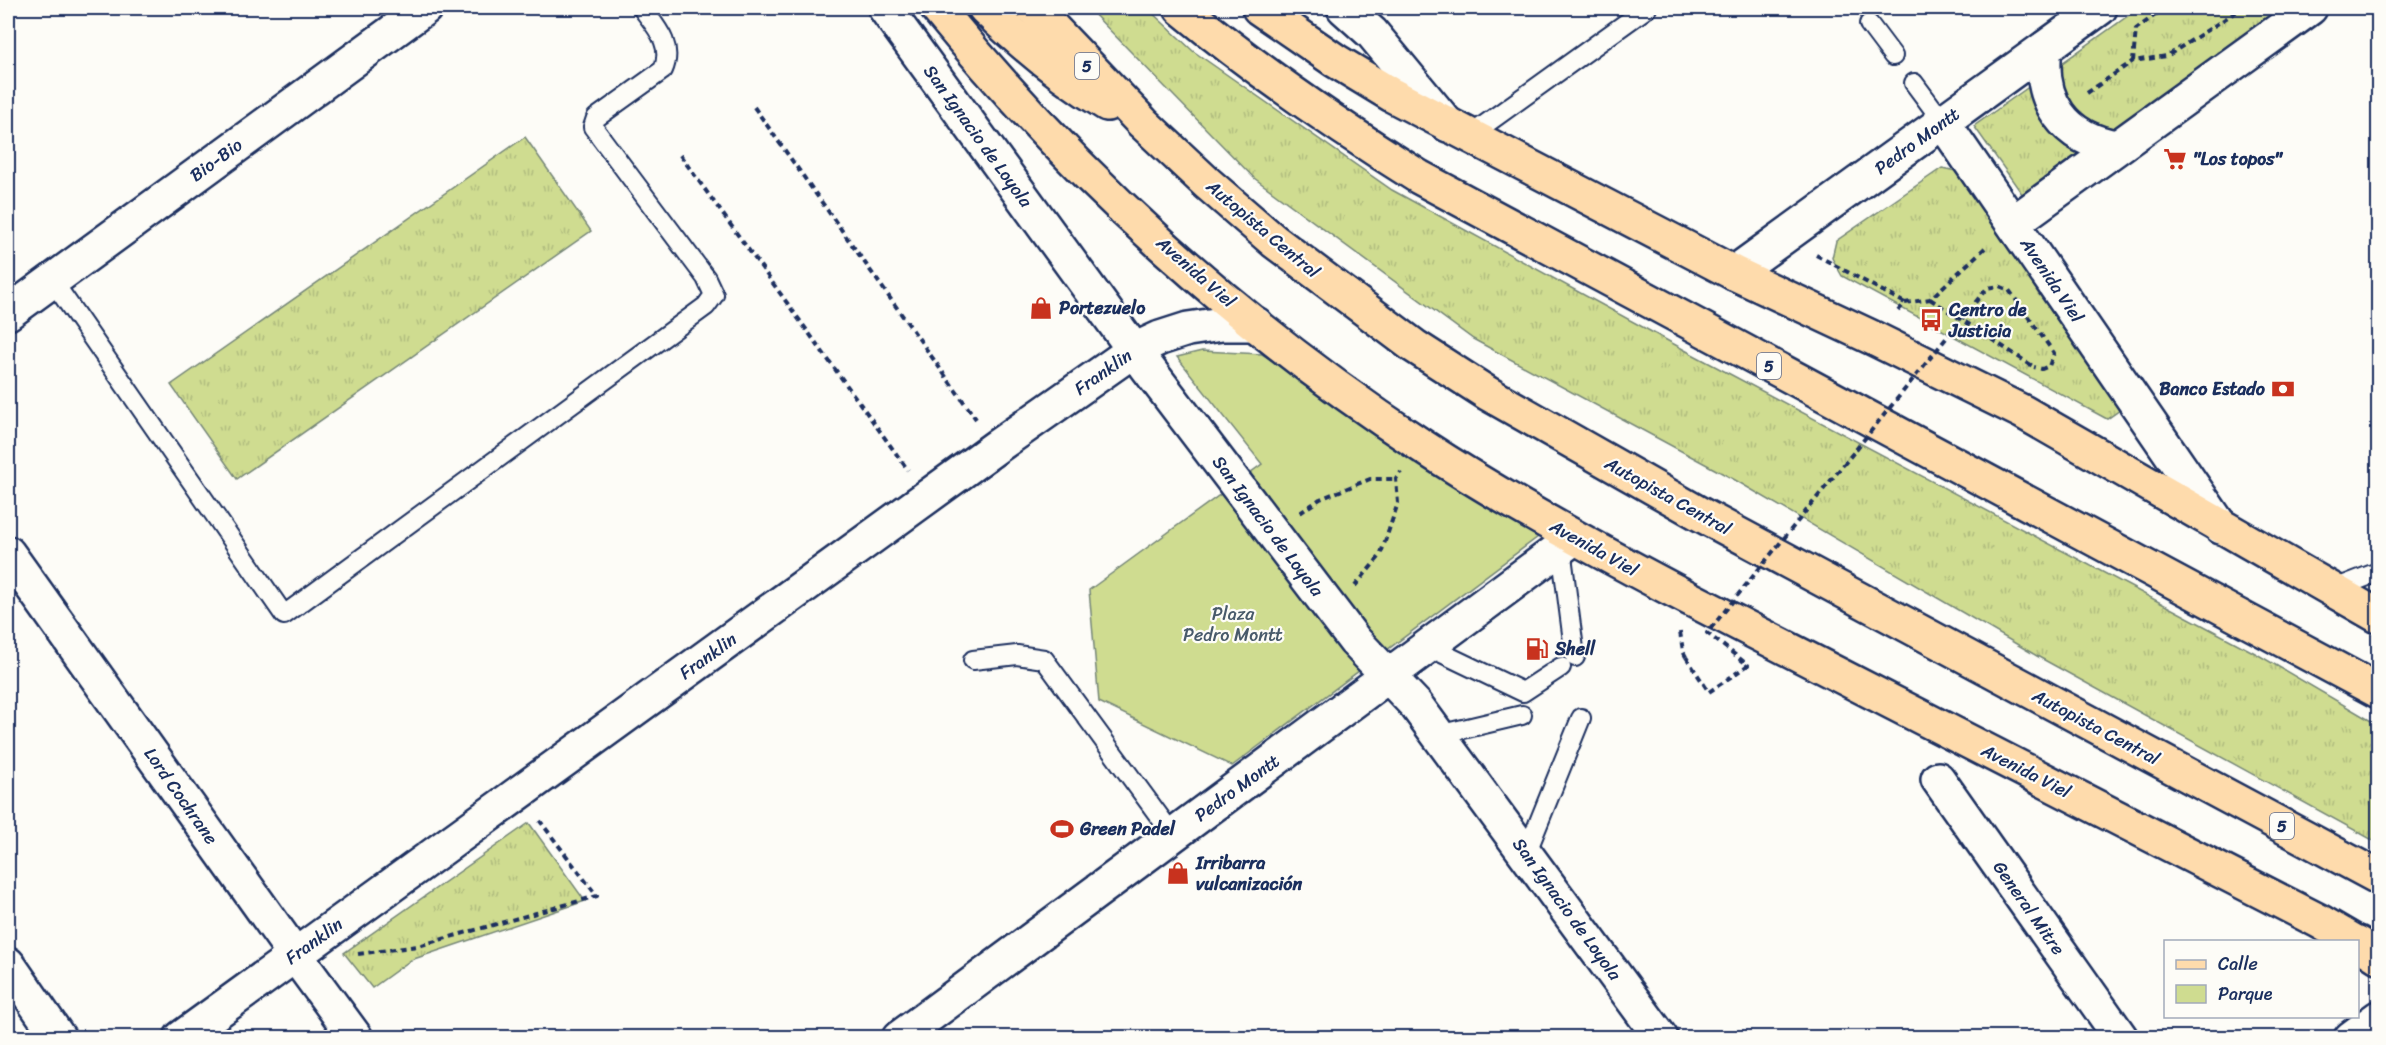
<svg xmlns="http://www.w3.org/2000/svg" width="2386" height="1045" font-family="Sriracha,sans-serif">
<defs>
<pattern id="grass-tufts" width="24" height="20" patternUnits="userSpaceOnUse" patternTransform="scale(1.5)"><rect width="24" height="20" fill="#cfdc90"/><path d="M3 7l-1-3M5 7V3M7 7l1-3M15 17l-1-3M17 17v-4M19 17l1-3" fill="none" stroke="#b1bd7f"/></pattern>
</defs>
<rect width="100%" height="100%" fill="#fdfcf7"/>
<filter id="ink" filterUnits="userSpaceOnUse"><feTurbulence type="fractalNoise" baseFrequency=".0167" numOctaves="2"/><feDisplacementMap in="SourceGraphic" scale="12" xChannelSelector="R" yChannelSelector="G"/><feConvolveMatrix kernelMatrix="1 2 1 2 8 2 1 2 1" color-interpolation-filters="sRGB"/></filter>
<g filter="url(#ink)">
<g fill="url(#grass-tufts)" stroke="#758677" stroke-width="1.5">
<polygon points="1088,8 1147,8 1193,51 1392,190 1692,354 2255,653 2378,725 2378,843 2037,656 1735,480 1473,339 1254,178"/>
<polygon points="2139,8 2295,8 2027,201 1974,126"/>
<polygon points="525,137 591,231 237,479 171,385"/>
<polygon points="1942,168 1956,171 2120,410 2107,419 1842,276 1832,258 1836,241"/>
<polygon points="529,823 585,901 411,960 372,988 344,953"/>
</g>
<polygon fill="#cfdc90" stroke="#758677" stroke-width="1.5" points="1202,351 1262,354 1356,413 1538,537 1232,766 1099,702 1089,590 1262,464 1177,357"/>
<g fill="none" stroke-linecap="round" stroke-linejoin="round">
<g stroke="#1b2f5e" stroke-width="22">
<g id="service">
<polyline points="1869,24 1893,56"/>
<polyline points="1914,83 1943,122"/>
<polyline points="1469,136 1647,8"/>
<path d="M52 280 284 615 706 306 714 295 706 278 593 127 596 118 663 70C674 45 656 27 642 8"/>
<polyline points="1561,548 1575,657"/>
<polyline points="2332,590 2378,572"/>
<polyline points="1427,646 1523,692 1561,667"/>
<polyline points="973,660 1017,655 1044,659 1173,835"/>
<polyline points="1438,735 1522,715"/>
<polyline points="1526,854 1581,718"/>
</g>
</g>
<g stroke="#1b2f5e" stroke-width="38">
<g id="minor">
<polyline points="8,553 295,955 356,1038"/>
<polyline points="1938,779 2121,1038"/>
<polyline points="8,964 59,1038"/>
<polyline points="899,1038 1574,538"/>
<polyline points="2351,1038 2378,1018"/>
</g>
</g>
<g stroke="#1b2f5e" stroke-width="38">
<g id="tertiary">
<polyline points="885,8 1134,350 1355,641 1416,705 1661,1038"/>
<polyline points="1344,8 1372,33 1448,125"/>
<path d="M2045 48C2038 101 2064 139 2117 147"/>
<polyline points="1943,122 2221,527"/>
<polyline points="2013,223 2310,8"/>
<polyline points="1734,273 2100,8"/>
<polyline points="8,313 425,8"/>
</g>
</g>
<g stroke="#1b2f5e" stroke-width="38">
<polyline id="secondary" points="181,1038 996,447 1134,350 1160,338 1188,329 1222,324 1256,324"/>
</g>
<g stroke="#1b2f5e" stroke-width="38">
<g id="primary">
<path d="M937 8C1074 176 1240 327 1422 446 1503 499 1587 545 1673 590L2319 921 2355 942"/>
<polyline points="1259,8 1336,61 1392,95 1734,273 1873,338 2023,412 2378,616"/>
<polyline points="2358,943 2378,956"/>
</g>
</g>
<g stroke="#1b2f5e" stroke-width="38">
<g id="motorway">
<path d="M985 8C1022 44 1062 77 1107 104"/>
<polyline points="1033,8 1143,123 1207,183 1274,241 1414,346 1487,393 1700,514 2378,877"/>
<path d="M1181 8C1256 70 1336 125 1419 177L2378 691"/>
</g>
</g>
<g stroke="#1b2f5e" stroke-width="4" stroke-dasharray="6 4.5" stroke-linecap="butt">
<polyline points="2165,8 2136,29 2133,61 2167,56 2242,8"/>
<polyline points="2087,93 2133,61"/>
<polyline points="754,107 976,419"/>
<polyline points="680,155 908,470"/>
<polyline points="1816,255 1905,303"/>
<polyline points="1930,299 2034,367"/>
<polyline points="1898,311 1905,303 1930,299 1986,247"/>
<polyline points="1300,513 1320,499 1370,479 1396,479"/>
<polyline points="1355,586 1380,556 1398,503 1396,479 1401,472"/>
<polyline points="1680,632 1683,651 1686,657"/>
<polyline points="358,954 418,946 597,896 540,821"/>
</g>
<use href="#service" stroke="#fdfcf7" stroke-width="18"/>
<use href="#minor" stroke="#fdfcf7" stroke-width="33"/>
<use href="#tertiary" stroke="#fdfcf7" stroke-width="33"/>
<use href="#secondary" stroke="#fdfcf7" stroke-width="33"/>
<use href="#primary" stroke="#fedbac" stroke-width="33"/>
<use href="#motorway" stroke="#fedbac" stroke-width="33"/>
<polyline stroke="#1b2f5e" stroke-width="4" stroke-dasharray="6 4.5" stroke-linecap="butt" points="1686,657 1709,692 1748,665 1707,633 1987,288 1999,286 2009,290 2054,353 2049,366 2042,369 2034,367"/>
</g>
</g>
<defs>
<g id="supermarket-bare" transform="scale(1.8)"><path d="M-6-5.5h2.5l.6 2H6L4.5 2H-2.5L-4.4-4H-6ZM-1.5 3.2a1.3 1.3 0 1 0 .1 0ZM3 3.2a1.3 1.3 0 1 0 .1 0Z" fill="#c8321e" stroke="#fdfcf7" stroke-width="2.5" paint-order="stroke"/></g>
<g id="shop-bare" transform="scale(1.8)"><path d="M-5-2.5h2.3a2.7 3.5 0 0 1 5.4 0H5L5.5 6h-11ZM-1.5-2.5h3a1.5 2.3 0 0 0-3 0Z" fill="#c8321e" stroke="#fdfcf7" stroke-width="2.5" paint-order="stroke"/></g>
<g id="bus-bare" transform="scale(1.8)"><path d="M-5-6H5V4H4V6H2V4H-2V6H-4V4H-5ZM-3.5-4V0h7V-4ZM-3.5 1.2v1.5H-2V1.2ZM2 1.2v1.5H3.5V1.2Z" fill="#c8321e" stroke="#fdfcf7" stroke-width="2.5" paint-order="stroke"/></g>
<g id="bank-bare" transform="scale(1.8)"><path d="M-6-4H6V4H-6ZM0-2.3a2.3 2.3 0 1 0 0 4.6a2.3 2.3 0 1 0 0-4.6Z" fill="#c8321e" stroke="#fdfcf7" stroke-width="2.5" paint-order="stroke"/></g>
<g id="fuel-bare" transform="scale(1.8)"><path d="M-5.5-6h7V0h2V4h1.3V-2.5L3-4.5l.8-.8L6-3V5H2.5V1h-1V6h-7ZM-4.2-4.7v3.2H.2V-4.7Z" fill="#c8321e" stroke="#fdfcf7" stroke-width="2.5" paint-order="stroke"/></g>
<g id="stadium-bare" transform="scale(1.8)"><path d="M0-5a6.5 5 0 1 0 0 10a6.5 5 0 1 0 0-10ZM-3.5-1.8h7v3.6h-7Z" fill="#c8321e" stroke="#fdfcf7" stroke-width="2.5" paint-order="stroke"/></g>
</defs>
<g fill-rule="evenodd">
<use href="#supermarket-bare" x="2175" y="159"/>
<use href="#shop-bare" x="1041" y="308"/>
<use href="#bus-bare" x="1931" y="320"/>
<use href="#bank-bare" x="2283" y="389"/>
<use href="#fuel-bare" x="1537" y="649"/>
<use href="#stadium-bare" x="1062" y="829"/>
<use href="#shop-bare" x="1178" y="873"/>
</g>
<g text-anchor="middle" stroke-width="4.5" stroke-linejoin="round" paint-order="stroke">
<g fill="#fdfcf7" stroke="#5f6c8c" stroke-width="1.5">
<rect x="1075" y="53" width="24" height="26" rx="4.5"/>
<rect x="1757" y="353" width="24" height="26" rx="4.5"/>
<rect x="2270" y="813" width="24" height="26" rx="4.5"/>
</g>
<g font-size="16" font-weight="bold" fill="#1b2f5e">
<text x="1087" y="72">5</text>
<text x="1769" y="372">5</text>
<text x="2282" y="832">5</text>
</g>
<g font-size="18" fill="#1b2f5e" stroke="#fdfcf7">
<text transform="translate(978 136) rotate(54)" y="6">San Ignacio de Loyola</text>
<text transform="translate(1917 141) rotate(-36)" y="6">Pedro Montt</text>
<text transform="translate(216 160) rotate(-36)" y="6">Bio-Bio</text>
<text transform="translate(1263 229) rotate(40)" y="6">Autopista Central</text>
<text transform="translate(1196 272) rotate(41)" y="6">Avenida Viel</text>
<text transform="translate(2052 280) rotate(56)" y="6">Avenida Viel</text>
<text transform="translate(1103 372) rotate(-35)" y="6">Franklin</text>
<text transform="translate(1668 496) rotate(29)" y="6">Autopista Central</text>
<text transform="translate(1268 526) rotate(53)" y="6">San Ignacio de Loyola</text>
<text transform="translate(1594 548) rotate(29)" y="6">Avenida Viel</text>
<text transform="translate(708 656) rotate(-36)" y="6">Franklin</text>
<text transform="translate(2096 727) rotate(28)" y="6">Autopista Central</text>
<text transform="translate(2026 771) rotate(27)" y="6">Avenida Viel</text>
<text transform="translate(1237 788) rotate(-36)" y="6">Pedro Montt</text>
<text transform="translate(181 796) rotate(55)" y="6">Lord Cochrane</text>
<text transform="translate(2029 908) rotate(55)" y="6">General Mitre</text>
<text transform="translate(1567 909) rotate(54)" y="6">San Ignacio de Loyola</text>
<text transform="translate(314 941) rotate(-36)" y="6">Franklin</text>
</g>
<g font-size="18" font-weight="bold" fill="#1b2f5e" stroke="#fdfcf7" text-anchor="start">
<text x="2193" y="165">"Los topos"</text>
<text x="1059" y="314">Portezuelo</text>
<text x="1949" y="316">Centro de<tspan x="1949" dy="21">Justicia</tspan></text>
<text x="2265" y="395" text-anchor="end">Banco Estado</text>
<text x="1555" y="655">Shell</text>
<text x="1080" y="835">Green Padel</text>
<text x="1196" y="869">Irribarra<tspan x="1196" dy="21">vulcanización</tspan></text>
</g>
<g font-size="18" fill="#485a6a" stroke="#fdfcf7">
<text x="1233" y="620">Plaza<tspan x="1233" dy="21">Pedro Montt</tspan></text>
</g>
</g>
<rect width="2386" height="1045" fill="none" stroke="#fdfcf7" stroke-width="30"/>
<rect x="15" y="15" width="2356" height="1015" fill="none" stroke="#1b2f5e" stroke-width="2" filter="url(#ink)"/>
<rect x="2164" y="940" width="195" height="78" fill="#fdfcf7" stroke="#a3aaba" stroke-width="1.5"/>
<rect x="2176" y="960" width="30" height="9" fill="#fedbac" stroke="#a3aaba" stroke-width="1.5"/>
<text x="2218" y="970" font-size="18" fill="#1b2f5e">Calle</text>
<rect x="2176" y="985" width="30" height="18" fill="#cfdc90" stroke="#a3aaba" stroke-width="1.5"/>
<text x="2218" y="1000" font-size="18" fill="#1b2f5e">Parque</text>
</svg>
